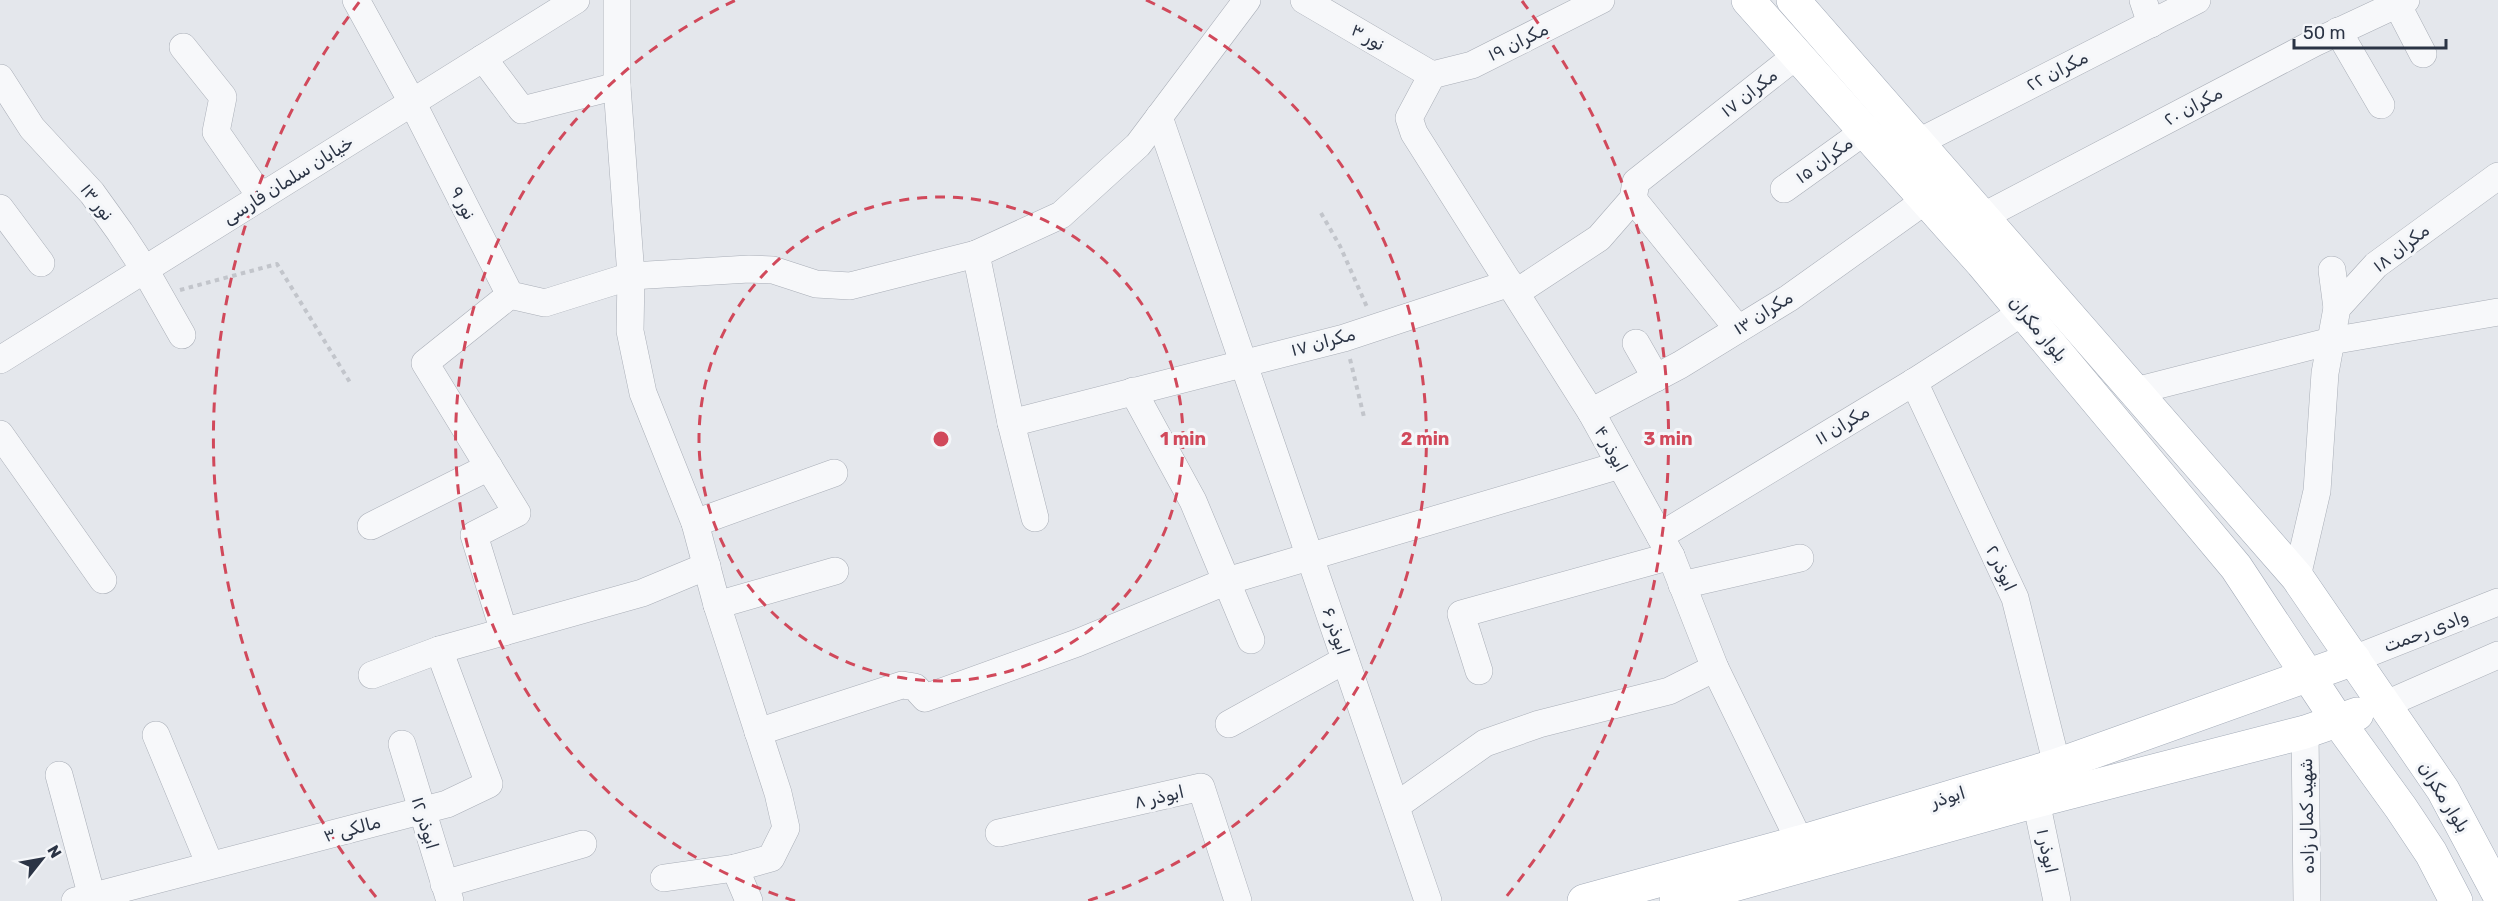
<svg xmlns="http://www.w3.org/2000/svg" width="2498" height="901" font-family="Rubik,'Noto Sans Arabic',sans-serif">
<rect width="100%" height="100%" fill="#e4e7ec"/>
<g fill="none" stroke-linecap="round" stroke-linejoin="round">
<g stroke="#a9aeb7" stroke-width="28">
<g id="minor">
<polyline points="356,0 412,102 510,295 545,303 631,276 749,269 773,270 816,284 850,286 976,254 1061,215 1138,145 1247,0"/>
<polyline points="617,0 617,86 631,276 630,331 643,393 695,523 717,605 778,793 786,828 771,858 735,868 664,878"/>
<polyline points="1304,0 1432,75"/>
<polyline points="2143,0 2151,24"/>
<polyline points="2397,4 2423,54"/>
<polyline points="2338,31 2381,105"/>
<polyline points="183,47 223,97 216,132 261,197"/>
<polyline points="483,58 522,110 617,86"/>
<polyline points="1432,75 1409,118 1414,133 1591,412 1671,556 1715,668 1800,842"/>
<polyline points="1432,75 1472,65 1601,0"/>
<polyline points="0,78 32,128 92,193 120,232 145,270 182,335"/>
<polyline points="1159,117 1428,901"/>
<polyline points="1917,143 2197,0"/>
<polyline points="1784,189 1865,131"/>
<polyline points="1633,199 1738,329"/>
<polyline points="0,208 41,263"/>
<polyline points="1982,217 2314,43 2406,0"/>
<polyline points="976,254 1011,423 1035,518"/>
<polyline points="2332,270 2337,308"/>
<polyline points="1517,292 1599,238 1633,199 1636,182 1797,55"/>
<polyline points="1636,343 1656,378"/>
<polyline points="0,360 576,0"/>
<polyline points="1914,382 2015,598 2057,765"/>
<polyline points="1133,391 1193,501 1251,640"/>
<polyline points="2135,391 2331,341 2498,312"/>
<polyline points="1591,412 1680,365 1789,298 1926,200"/>
<polyline points="1011,423 1344,338 1510,283"/>
<polyline points="0,434 103,580"/>
<polyline points="695,523 834,473"/>
<polyline points="371,526 489,467"/>
<polyline points="1660,536 1914,382 2023,312"/>
<polyline points="2297,577 2317,491 2325,373 2337,308 2376,265 2498,176"/>
<polyline points="1682,585 1800,558"/>
<polyline points="717,605 835,571"/>
<polyline points="504,632 474,535 517,513 425,363 510,295"/>
<polyline points="2354,659 2498,602"/>
<polyline points="1479,671 1461,614 1671,556"/>
<polyline points="372,675 439,650 642,593 707,566"/>
<polyline points="2384,705 2498,655"/>
<polyline points="1229,724 1345,660"/>
<polyline points="758,732 902,685 915,687 925,698 1077,643 1227,581 1620,465"/>
<polyline points="2305,732 2307,901"/>
<polyline points="156,735 210,865"/>
<polyline points="402,744 450,901"/>
<polyline points="59,775 92,897"/>
<polyline points="2036,801 2057,901"/>
<polyline points="1396,806 1485,743 1539,724 1669,691 1715,668"/>
<polyline points="999,833 1201,787 1238,901"/>
<polyline points="735,868 749,901"/>
<polyline points="444,884 583,844"/>
<polyline points="75,901 447,804 489,784 439,650"/>
</g>
</g>
<g stroke="#a3abb8" stroke-width="34">
<g id="major">
<polyline points="1748,0 1982,263 2236,567 2338,721 2401,808 2431,853 2456,901"/>
<polyline points="1793,0 2297,577 2443,790 2498,893"/>
<polyline points="1584,901 1800,842 2057,765 2354,659"/>
<polyline points="1676,901 2036,801 2305,732 2357,714"/>
</g>
</g>
<g stroke="#c2c5cb" stroke-width="4" stroke-dasharray="4.5 4.5" stroke-linecap="butt">
<polyline points="1321,213 1340,246 1367,307"/>
<polyline points="180,290 277,264 351,384"/>
<polyline points="1350,359 1364,417"/>
</g>
<use href="#minor" stroke="#f7f8fa" stroke-width="27"/>
<use href="#major" stroke="#fff" stroke-width="33"/>
</g>
<g fill="none" stroke="#d1495b" stroke-width="3" stroke-dasharray="10 8">
<circle cx="941" cy="439" r="242"/>
<path d="M795 901A484 484 0 0 1 736 0M1146 0A484 484 0 0 1 1087 901"/>
<path d="M376 897A727 727 0 0 1 360 1M1522 1A727 727 0 0 1 1506 897"/>
</g>
<g text-anchor="middle" stroke-width="6" stroke-linejoin="round" paint-order="stroke">
<g font-size="18" fill="#2b3445" stroke="#f4f6f9">
<text transform="translate(1368 37) rotate(30)" y="6">نور ۳</text>
<text transform="translate(1518 42) rotate(-26)" y="6">مکران ۱۹</text>
<text transform="translate(2057 71) rotate(-27)" y="6">مکران ۲۲</text>
<text transform="translate(1749 93) rotate(-38)" y="6">مکران ۱۷</text>
<text transform="translate(2193 106) rotate(-28)" y="6">مکران ۲۰</text>
<text transform="translate(1824 160) rotate(-36)" y="6">مکران ۱۵</text>
<text transform="translate(288 180) rotate(-32)" y="6">خیابان سلمان فارسی</text>
<text transform="translate(97 202) rotate(52)" y="6">نور ۱۳</text>
<text transform="translate(463 203) rotate(63)" y="6">نور ۹</text>
<text transform="translate(2401 248) rotate(-38)" y="6">مکران ۱۸</text>
<text transform="translate(1763 313) rotate(-32)" y="6">مکران ۱۳</text>
<text transform="translate(2038 329) rotate(50)" y="6">بلوار مکران</text>
<text transform="translate(1323 342) rotate(-15)" y="6">مکران ۱۷</text>
<text transform="translate(1842 425) rotate(-31)" y="6">مکران ۱۱</text>
<text transform="translate(1611 449) rotate(62)" y="6">ابوذر ۴</text>
<text transform="translate(2001 568) rotate(65)" y="6">ابوذر ۲</text>
<text transform="translate(1336 631) rotate(71)" y="6">ابوذر ۶</text>
<text transform="translate(2426 631) rotate(-21)" y="6">وادی رحمت</text>
<text transform="translate(1159 797) rotate(-13)" y="6">ابوذر ۸</text>
<text transform="translate(1948 797) rotate(-17)" y="6">ابوذر</text>
<text transform="translate(2444 797) rotate(58)" y="6">بلوار مکران</text>
<text transform="translate(2307 816) rotate(-91)" y="6">شهید کمال زاده</text>
<text transform="translate(425 823) rotate(73)" y="6">ابوذر ۱۲</text>
<text transform="translate(352 829) rotate(-15)" y="6">مالکی ۳</text>
<text transform="translate(2047 851) rotate(78)" y="6">ابوذر ۱</text>
</g>
</g>
<circle cx="941" cy="439" r="9" fill="#d1495b" stroke="#f4f6f9" stroke-width="3"/>
<g font-size="18" text-anchor="middle" font-weight="bold" fill="#d1495b" stroke="#f4f6f9" stroke-width="6" stroke-linejoin="round" paint-order="stroke">
<text x="1183" y="445">1 min</text>
<text x="1425" y="445">2 min</text>
<text x="1668" y="445">3 min</text>
</g>
<g transform="translate(42 859) rotate(59)" stroke="#f4f6f9" stroke-width="4.5" paint-order="stroke">
<path d="M0-4.5L10 22L0 15L-10 22Z" fill="#2b3445"/>
<text y="-9" font-size="16" font-weight="bold" text-anchor="middle" fill="#2b3445">N</text>
</g>
<path d="M2294 39v9h152v-9" fill="none" stroke="#2b3445" stroke-width="3"/>
<text x="2303" y="39" font-size="18" fill="#2b3445" stroke="#f4f6f9" stroke-width="4.5" paint-order="stroke">50 m</text>
</svg>
